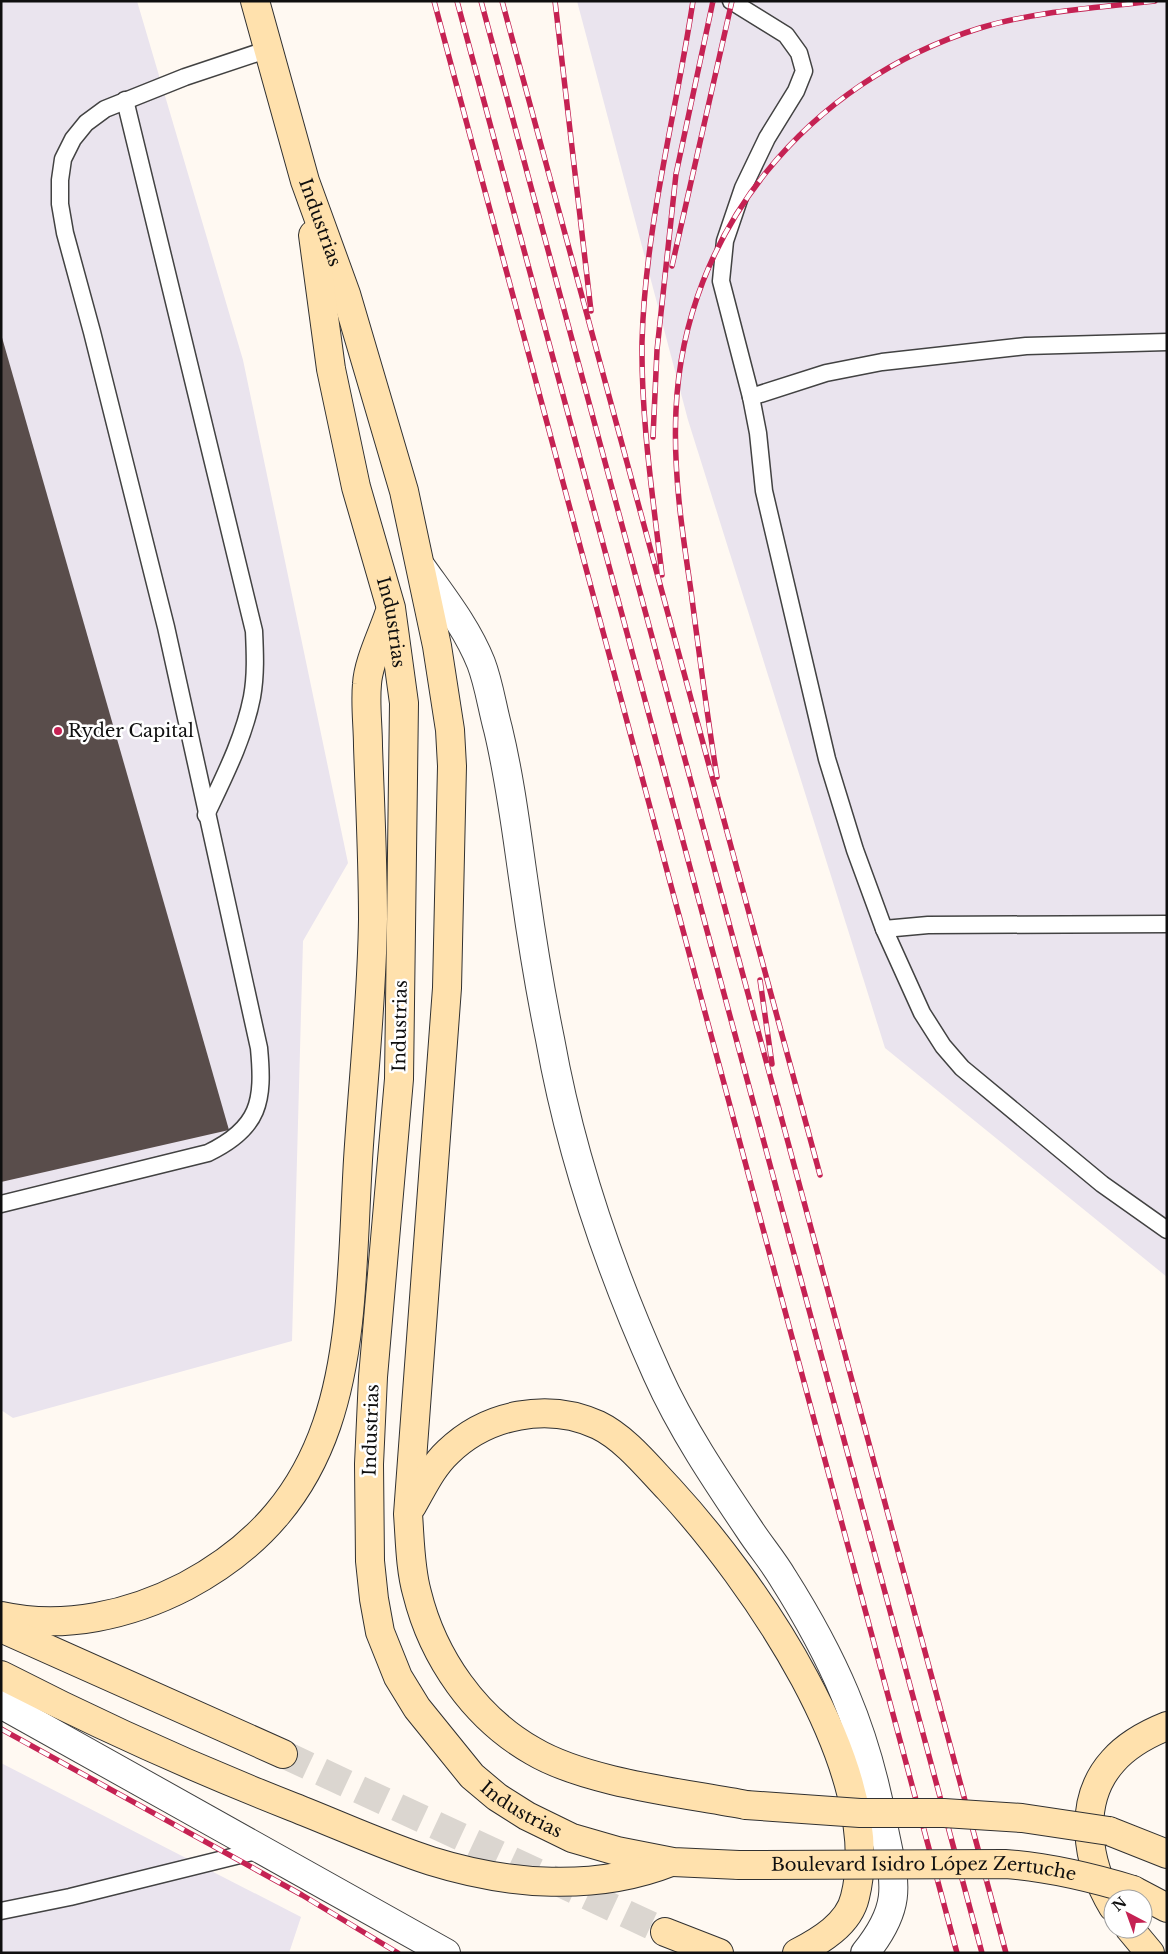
<svg xmlns="http://www.w3.org/2000/svg" width="1168" height="1954" font-family="'Libre Baskerville',serif">
<rect width="100%" height="100%" fill="#fff9f2"/>
<g fill="#eae4ee">
<polygon points="1,1 137,1 243,360 348,863 303,941 292,1341 13,1418 1,1410"/>
<polygon points="577,1 1167,1 1167,1277 885,1048 688,420"/>
<polygon points="1,1763 301,1917 289,1953 1,1953"/>
</g>
<polygon fill="#594d4b" points="1,334 229,1130 1,1182"/>
<g fill="none" stroke-linecap="round" stroke-linejoin="round">
<polyline stroke="#dbd6d0" stroke-width="28" stroke-dasharray="28 14" stroke-linecap="butt" points="283,1754 665,1932"/>
<g stroke="#424242" stroke-width="19">
<g id="lane">
<polyline points="731,1 786,35 799,53 804,71 796,91 767,138 743,188 725,241 721,281 751,397 758,433 764,491 827,759 855,850 884,929 922,1013 943,1046 962,1068 1102,1184 1167,1230"/>
<path d="M125 100 254 631C255 653 256 675 252 697 244 738 224 777 206 815"/>
<polyline points="751,397 826,373 882,362 1026,346 1167,342"/>
<polyline points="884,929 928,925 1167,924"/>
<path d="M1 1204 208 1153C260 1128 264 1101 259 1048L166 627 92 332 65 233 60 204V180L63 159 73 139 86 123 105 109 185 77 269 49"/>
<polyline points="1,1911 70,1897 260,1850"/>
</g>
</g>
<g stroke="#424242" stroke-width="30">
<g id="street">
<path d="M422 568C444 599 467 628 481 663 489 684 492 707 498 729 511 783 517 837 525 891 532 941 540 990 550 1039 571 1157 608 1265 657 1374 681 1428 716 1480 749 1529 760 1546 773 1561 783 1578 833 1657 865 1728 882 1819 893 1879 907 1901 865 1953"/>
<polyline points="1,1704 446,1953"/>
</g>
</g>
<g stroke="#313131" stroke-width="30">
<g id="secondary">
<path id="s1" d="M255 1 305 181 346 294 404 491 437 646 450 730 452 766 447 988 408 1514C410 1540 410 1568 417 1593 433 1658 475 1718 533 1751 587 1783 684 1793 746 1805"/>
<path id="s2" d="M313 235 331 369 356 487 391 608 404 703 399 1079 373 1377 369 1464 370 1561 374 1599 380 1632 398 1677 417 1708 472 1776 497 1797 527 1816 572 1838 617 1851 673 1862 739 1865"/>
<path d="M412 1506C423 1487 432 1467 448 1452 487 1414 548 1402 598 1425 625 1438 648 1467 669 1489 751 1578 887 1770 855 1897 849 1924 820 1941 797 1953"/>
<path d="M1 1616C64 1630 130 1615 186 1586 360 1493 348 1331 358 1160 363 1080 372 999 373 919 373 862 370 804 368 746 368 726 365 705 367 684 368 663 382 635 389 614"/>
<polyline points="1,1628 283,1754"/>
<path d="M1 1675C96 1724 194 1768 293 1807 339 1825 384 1846 431 1861 508 1885 595 1892 671 1862"/>
<polyline points="1109,1831 1167,1854"/>
<polyline points="1133,1890 1167,1908"/>
<path d="M1113 1907C1087 1864 1076 1802 1113 1761 1127 1745 1147 1734 1167 1726"/>
<polyline points="1130,1929 1150,1953"/>
<polyline points="665,1932 719,1953"/>
</g>
</g>
<use href="#lane" stroke="#fff" stroke-width="16"/>
<use href="#street" stroke="#fff" stroke-width="28"/>
<use href="#secondary" stroke="#ffe1ad" stroke-width="28"/>
<g stroke="#c52253" stroke-width="5.5">
<g id="rail">
<polyline points="434,1 957,1953"/>
<polyline points="457,1 982,1953"/>
<polyline points="481,1 1006,1953"/>
<polyline points="502,1 820,1175"/>
<polyline points="555,1 591,311"/>
<polyline points="672,266 732,1"/>
<polyline points="653,437 657,350 676,174 713,1"/>
<path d="M662 575C653 498 641 420 642 342 645 227 676 114 693 1"/>
<path d="M717 777C707 715 699 653 691 591 682 531 673 471 676 410 684 230 809 81 980 28 1036 11 1096 8 1155 1"/>
<polyline points="760,980 772,1064"/>
<polyline points="1,1729 302,1895 398,1953"/>
</g>
</g>
<use href="#rail" stroke="#fff" stroke-width="4" stroke-dasharray="11" stroke-linecap="butt"/>
<g stroke="#313131" stroke-width="30" stroke-linecap="butt">
<g id="secondary-bridge">
<polyline points="746,1805 860,1813 944,1813 1022,1818 1109,1831"/>
<path id="s3" d="M739 1865 1005 1864C1049 1867 1090 1877 1133 1890"/>
</g>
</g>
<use href="#secondary-bridge" stroke="#ffe1ad" stroke-width="28"/>
</g>
<circle fill="#c52253" stroke="#fff" stroke-width="2" cx="58" cy="731" r="5"/>
<g text-anchor="middle" stroke-width="5" stroke-linejoin="round" paint-order="stroke">
<g font-size="18" fill="#0f0f0f" stroke="#fff">
<text dy="6" stroke="none"><textPath href="#s1" startOffset="231">Industrias</textPath></text>
<text dy="6" stroke="none"><textPath href="#s2" startOffset="396">Industrias</textPath></text>
<text transform="translate(400 1026) rotate(-89)" y="6">Industrias</text>
<text transform="translate(371 1430) rotate(-88)" y="6">Industrias</text>
<text dy="6" stroke="none"><textPath href="#s2" startOffset="1641">Industrias</textPath></text>
<text dy="6" stroke="none"><textPath href="#s3" startOffset="185">Boulevard Isidro López Zertuche</textPath></text>
</g>
<g font-size="18" fill="#0f0f0f" stroke="#fff" text-anchor="start">
<text x="68" y="737">Ryder Capital</text>
</g>
</g>
<rect width="1168" height="1954" fill="none" stroke="#0f0f0f" stroke-width="5"/>
<g transform="translate(1128 1914) rotate(319)"><circle r="24" fill="#ffffff" stroke="#9f9f9f"/>
<path d="M0-4L9 19L0 12L-9 19Z" fill="#c52253"/>
<text y="-8" font-size="14" font-weight="bold" text-anchor="middle" fill="#0f0f0f">N</text>
</g>
</svg>
